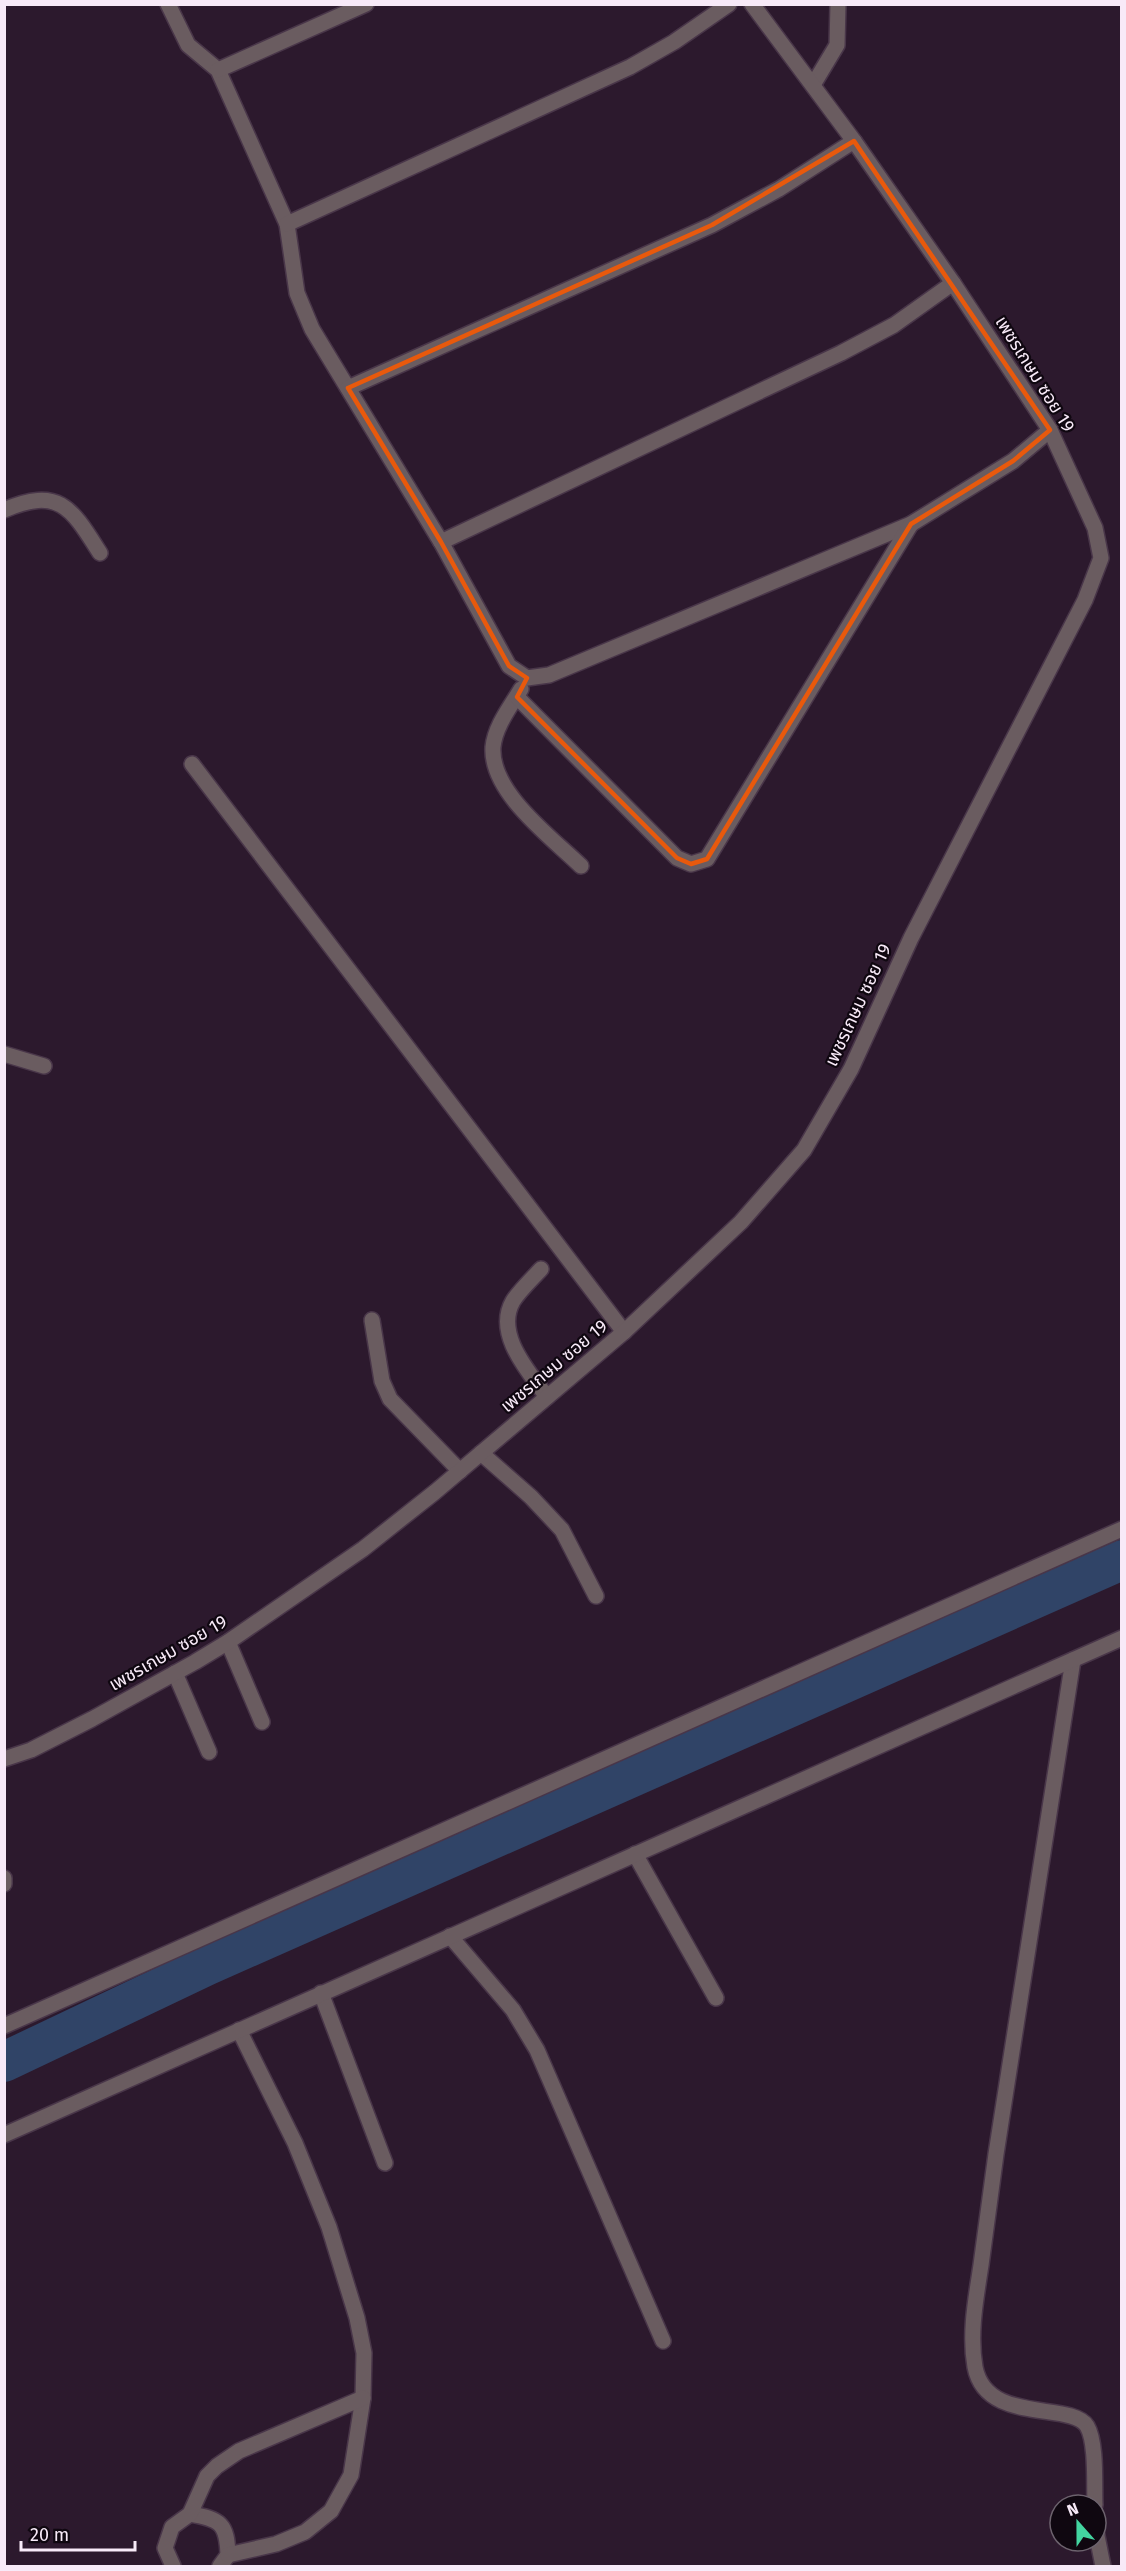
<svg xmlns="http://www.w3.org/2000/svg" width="1126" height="2571" font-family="'Fira Sans','Noto Sans Thai',sans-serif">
<rect width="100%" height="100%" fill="#2c192d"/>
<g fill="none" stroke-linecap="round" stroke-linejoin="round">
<polyline stroke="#304467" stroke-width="40" points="4,2062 208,1965 1122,1560"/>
<g stroke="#493649" stroke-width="18">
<g id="service">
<polyline points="4,1054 44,1066"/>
<path d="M541 1269C532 1279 520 1290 513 1301 494 1334 529 1372 547 1397"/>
<polyline points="228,1642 262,1722"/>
<polyline points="175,1673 209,1752"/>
<path d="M190 2514C221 2519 227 2524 228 2555L220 2566"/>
<polyline points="228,2555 276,2544 305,2532 331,2511 351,2475 363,2398 364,2353 357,2318 329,2227 295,2143 239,2030"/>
<polyline points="173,2566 165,2548 172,2527 190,2514 207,2476 217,2466 239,2451 363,2398"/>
</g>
</g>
<g stroke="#493649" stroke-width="18">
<g id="minor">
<polyline points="168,4 188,45 218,70 287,224 297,293 312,329 441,542 509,666 527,678 549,675 911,524 1013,461 1050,430"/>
<polyline points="218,70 366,4"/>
<polyline points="813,85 837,45 838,4"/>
<polyline points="287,224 630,67 674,42 729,4"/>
<polyline points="348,388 712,225 779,189 854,141"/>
<path d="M4 510C60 486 72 509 100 553"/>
<polyline points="441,542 841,353 894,325 953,283"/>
<path d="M521 689C511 706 495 726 493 747 490 792 551 837 581 866"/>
<polyline points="517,697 677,858 691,864 707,859 911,524"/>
<polyline points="192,764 624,1332"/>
<polyline points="372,1320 382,1381 390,1399 460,1471"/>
<polyline points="481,1453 531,1497 562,1530 596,1596"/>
<path d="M1073 1660C1046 1824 1021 1989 996 2154 991 2191 986 2228 981 2265 976 2298 969 2333 975 2367 986 2425 1071 2401 1087 2426 1097 2443 1094 2486 1095 2505"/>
<polyline points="4,1759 31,1750 92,1719 195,1662 228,1642 363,1549 435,1492 624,1332 741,1222 804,1150 851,1069 911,938 1085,600 1101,558 1095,528 1050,430 953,283 854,141 752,4"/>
<polyline points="635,1854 716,1998"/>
<polyline points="4,1878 4,1884"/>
<polyline points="450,1936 513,2010 537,2050 663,2341"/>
<polyline points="321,1993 385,2163"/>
<polyline points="4,2026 1122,1529"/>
<polyline points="4,2135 1122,1638"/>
<polyline points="1096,2531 1103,2566"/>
</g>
</g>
<use href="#service" stroke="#6a5c60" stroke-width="15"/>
<use href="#minor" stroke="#6a5c60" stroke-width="15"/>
</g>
<path fill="none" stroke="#e8590c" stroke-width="4.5" stroke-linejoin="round" d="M854 141 1050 430 1013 461 911 524 707 859 691 864 677 858 517 697 527 678 509 666 441 542 348 388 712 225Z"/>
<g text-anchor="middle" stroke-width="4.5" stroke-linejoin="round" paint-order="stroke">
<g font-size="18" fill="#f8eaf8" stroke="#0f0710">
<text transform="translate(1035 374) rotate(58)" y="6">เพชรเกษม ซอย 19</text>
<text transform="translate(858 1005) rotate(-65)" y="6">เพชรเกษม ซอย 19</text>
<text transform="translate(554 1366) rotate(-40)" y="6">เพชรเกษม ซอย 19</text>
<text transform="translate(168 1653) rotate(-30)" y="6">เพชรเกษม ซอย 19</text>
</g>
</g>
<rect width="1126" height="2571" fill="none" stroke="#f8eaf8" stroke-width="12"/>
<g transform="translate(1078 2523) rotate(339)"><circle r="28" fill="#0f0710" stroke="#6c626d" stroke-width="1.5"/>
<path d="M0-4.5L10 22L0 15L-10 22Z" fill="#43d4a0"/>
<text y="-9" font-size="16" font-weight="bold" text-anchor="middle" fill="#f8eaf8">N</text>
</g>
<path d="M21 2541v9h114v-9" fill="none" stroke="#f8eaf8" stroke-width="3"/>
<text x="30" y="2541" font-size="18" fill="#f8eaf8" stroke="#0f0710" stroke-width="4.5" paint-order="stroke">20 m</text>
</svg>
